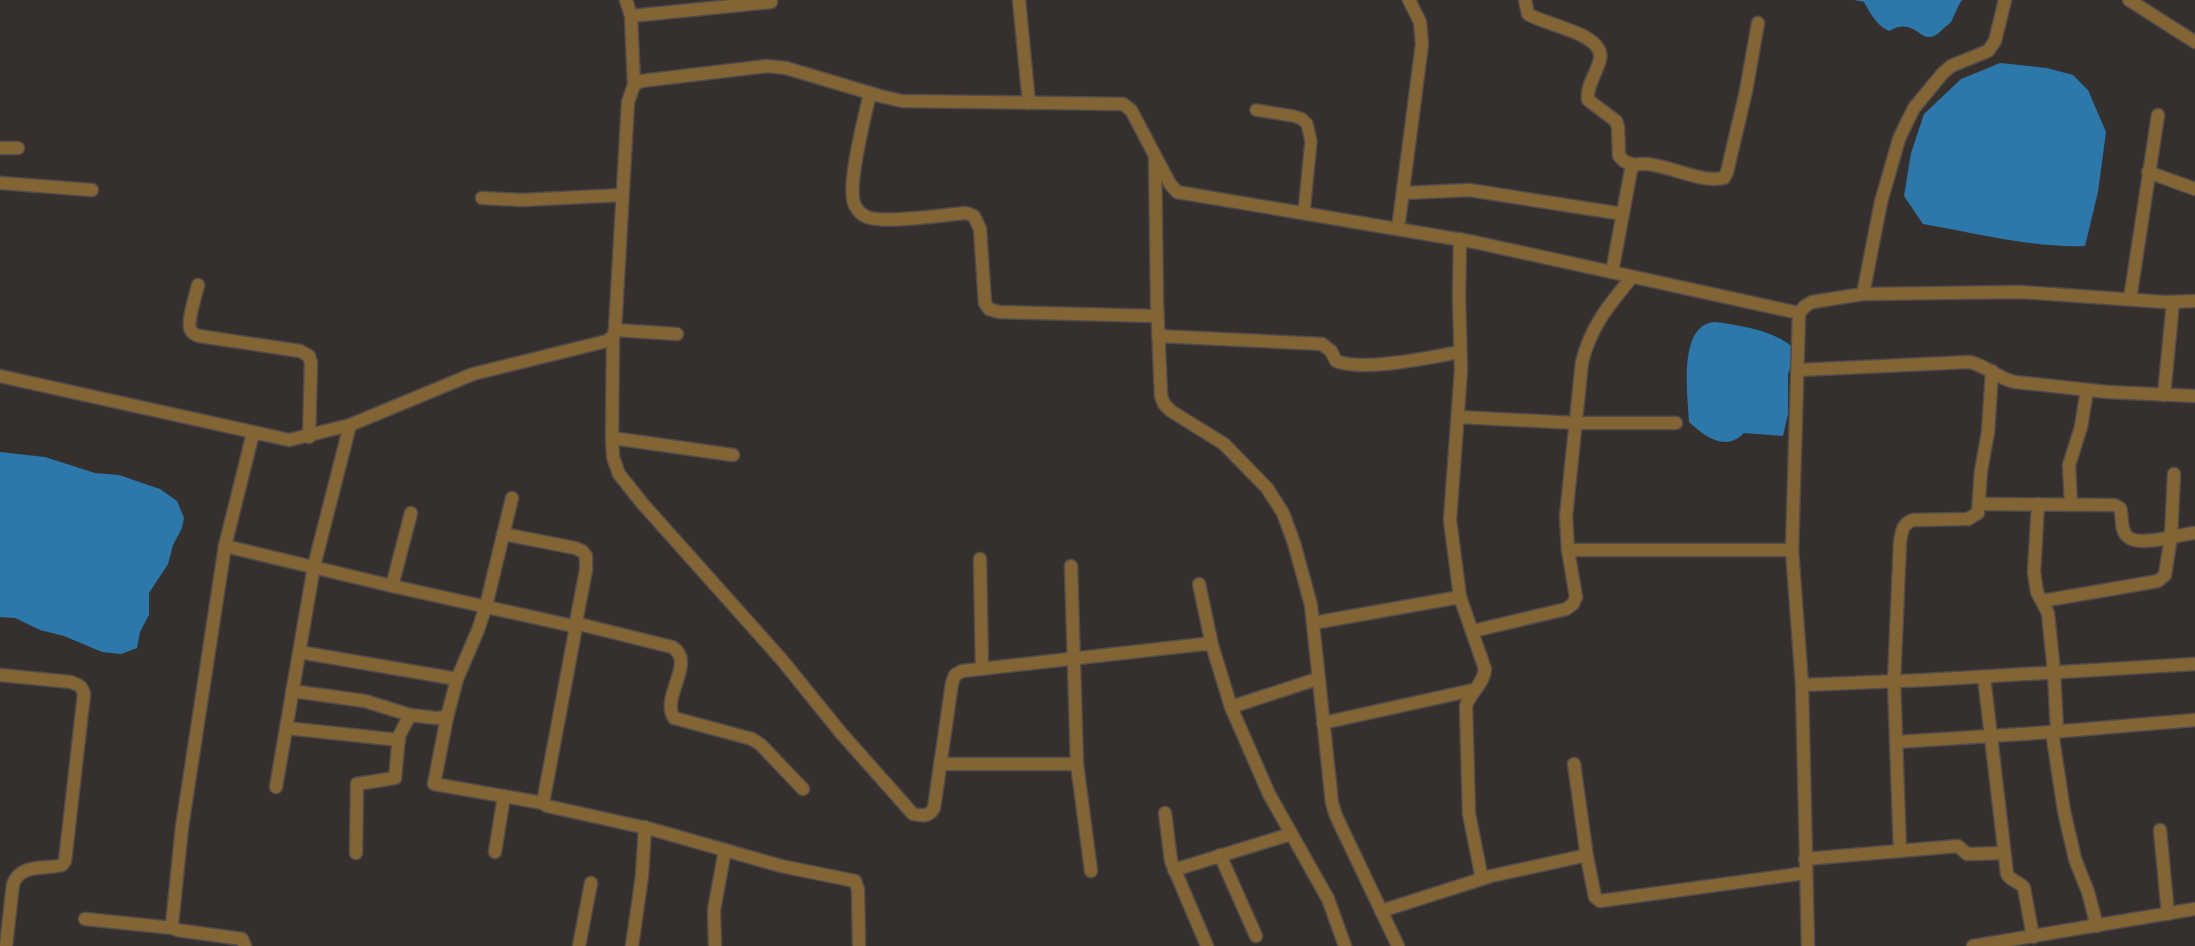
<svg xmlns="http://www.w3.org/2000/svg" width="2195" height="946" font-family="Inter,sans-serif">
<rect width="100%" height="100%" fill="#35302d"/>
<g fill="#2c78ab">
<path d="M1854 0H1962C1957 7 1955 15 1951 22 1949 25 1944 27 1942 30 1920 52 1919 14 1889 31 1877 26 1870 13 1864 2Z"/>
<path d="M2000 63 2047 68 2073 75 2088 90 2106 132 2098 192 2085 246C2031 248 1976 233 1923 224L1904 196 1911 153 1924 114 1961 79Z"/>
<path d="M1715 322C1739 325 1772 330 1791 346L1792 362 1788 374V414L1783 436 1744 433C1726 452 1705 437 1689 422 1688 397 1677 324 1715 322Z"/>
<polygon points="0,452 45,457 95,473 119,475 160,489 177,501 184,518 182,528 173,545 168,564 149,593 149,615 140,632 137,648 121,654 102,652 64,636 40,630 15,618 0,617"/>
</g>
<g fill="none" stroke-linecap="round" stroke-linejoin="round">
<g stroke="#514c49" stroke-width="14">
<polyline id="lane" points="1256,110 1293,116 1302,119 1307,124 1311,141 1304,212"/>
</g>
<g stroke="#514c49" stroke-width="15">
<g id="street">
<polyline points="626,0 631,16 634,85"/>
<polyline points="1019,0 1029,103"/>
<path d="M1525 0 1528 14C1544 25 1605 33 1600 59 1597 73 1586 86 1588 100L1616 121 1618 127 1619 156 1624 161 1634 165"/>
<polyline points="2129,0 2195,42"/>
<polyline points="631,16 771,2"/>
<path d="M870 93C865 116 847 184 854 203 857 211 862 216 870 218 890 223 943 215 966 213L974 216 980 229 985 303 989 309 999 312 1157 316"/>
<polyline points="0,148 18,148"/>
<polyline points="1155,157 1157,302 1161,396 1164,404 1171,411 1224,444 1267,488 1283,513 1294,543 1311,605 1332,803 1336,816 1398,946"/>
<polyline points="2148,172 2195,189"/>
<polyline points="0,183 92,190"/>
<polyline points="1403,193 1469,190 1623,214"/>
<polyline points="482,198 522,200 622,195"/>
<polyline points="1398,229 1422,44 1420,22 1409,0"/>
<path d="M1460 239 1459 297 1461 370 1450 520 1460 597 1485 669C1484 684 1470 692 1466 706L1469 814 1482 879"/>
<path d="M1612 272 1631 170 1634 165C1661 159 1696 184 1724 178L1727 172 1746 91 1758 23"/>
<path d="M198 285C196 295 185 326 192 332 192 333 198 336 199 336L300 351 309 356 311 363 309 437"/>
<polyline points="1863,294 1881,202 1899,139 1907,122 1914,108 1942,74 1951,66 1988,51 1995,41 2005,0"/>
<polyline points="2130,299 2158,115"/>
<polyline points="615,330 677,334"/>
<path d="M613 336 612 438 613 457 619 474 642 503 782 660 841 733 913 814C922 816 929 817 934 808L952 683 955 675 962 671 1204 644 1212 645 1231 707 1269 794 1328 899 1345 946"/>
<path d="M1158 336 1322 344 1331 351 1336 361C1364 372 1430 357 1460 352"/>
<path d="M1798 370 1969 362C1986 365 1998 379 2015 382L2108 392 2195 396"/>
<polyline points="0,376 289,440 350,425 473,374 607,341 613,336 615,330 628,102 634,85 641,81 767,66 786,68 880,96 902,101 1123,104 1131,110 1170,184 1177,192 1474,242 1799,313"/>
<polyline points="2164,395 2173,302"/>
<polyline points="1459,417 1576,423 1676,423"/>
<polyline points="612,438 733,455"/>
<path d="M1980 504 2114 505 2120 508C2123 516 2120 528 2126 535 2136 549 2179 534 2195 533"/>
<polyline points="2038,504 2034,572 2037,592 2048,613 2054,672 2057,731"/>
<polyline points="2071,505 2069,465 2081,427 2087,390"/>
<polyline points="503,534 575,548 582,551 586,556 586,570 575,627"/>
<polyline points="225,546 392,586 573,626 575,632 543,803 547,806 651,829 781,866 855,881 858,889 859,946"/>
<polyline points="1568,550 1792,550"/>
<polyline points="980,559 982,669"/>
<polyline points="1071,566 1077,764 1091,871"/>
<polyline points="1199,584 1212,645"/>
<polyline points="392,586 411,513"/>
<polyline points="2042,601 2147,583 2158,581 2165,575 2171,536 2174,474"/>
<path d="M575 623 672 647C697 662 660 697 674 718L752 739 761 745 803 789"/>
<polyline points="1313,623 1460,597"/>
<path d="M1473 631 1566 609 1573 604 1576 597 1568 550 1566 516 1582 362C1591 326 1609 305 1632 277"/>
<polyline points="299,652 457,679"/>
<path d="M0 675 71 682C79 685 82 686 84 694L65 861 62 865C44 870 21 863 13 884L6 946"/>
<path d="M1984 677 2007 874C2011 882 2020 881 2024 888L2033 937"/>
<polyline points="1802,685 1925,680 2195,664"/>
<polyline points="292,691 365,701 410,715"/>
<polyline points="1231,707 1317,679"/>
<polyline points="447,717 434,784 543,803"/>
<polyline points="1323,723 1473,690"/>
<polyline points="286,728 399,740"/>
<polyline points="2052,732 2064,811 2075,859 2088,892 2097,926"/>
<polyline points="1896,742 2052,732 2195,720"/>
<polyline points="940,764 1077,764"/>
<polyline points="1574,764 1587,857"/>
<polyline points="276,787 314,566 350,425"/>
<polyline points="1165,813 1171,861 1207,946"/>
<polyline points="2160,830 2168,914"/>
<path d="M1900 851 1894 681 1900 542C1902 531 1902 524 1913 520L1968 519 1978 513 1981 471 1988 432 1992 371"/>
<polyline points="495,852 504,796"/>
<polyline points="356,853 357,784 395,778 399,736 410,715 436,718 447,717 457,679 478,630 486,606 512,498"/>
<polyline points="1220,855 1256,936"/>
<polyline points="1805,859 1958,846 1967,854 2004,853"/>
<polyline points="1174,870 1291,834"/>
<polyline points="1381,911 1491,876 1583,856 1587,857 1595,897 1600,901 1806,873"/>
<polyline points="85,919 173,928"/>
<polyline points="245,946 242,939 177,930 173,928 172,924 182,827 225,546 253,433"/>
<polyline points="579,946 591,883"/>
<polyline points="632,946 642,876 645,827"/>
<polyline points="715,946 714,910 725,850"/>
<polyline points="1808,946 1802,685 1792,550 1799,313 1805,306 1812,302 1863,294 2020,292 2165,302 2195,301"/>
<polyline points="1973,946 2195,909"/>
</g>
</g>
<use href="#lane" stroke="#836535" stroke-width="11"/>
<use href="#street" stroke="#836535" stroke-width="12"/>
</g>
</svg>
